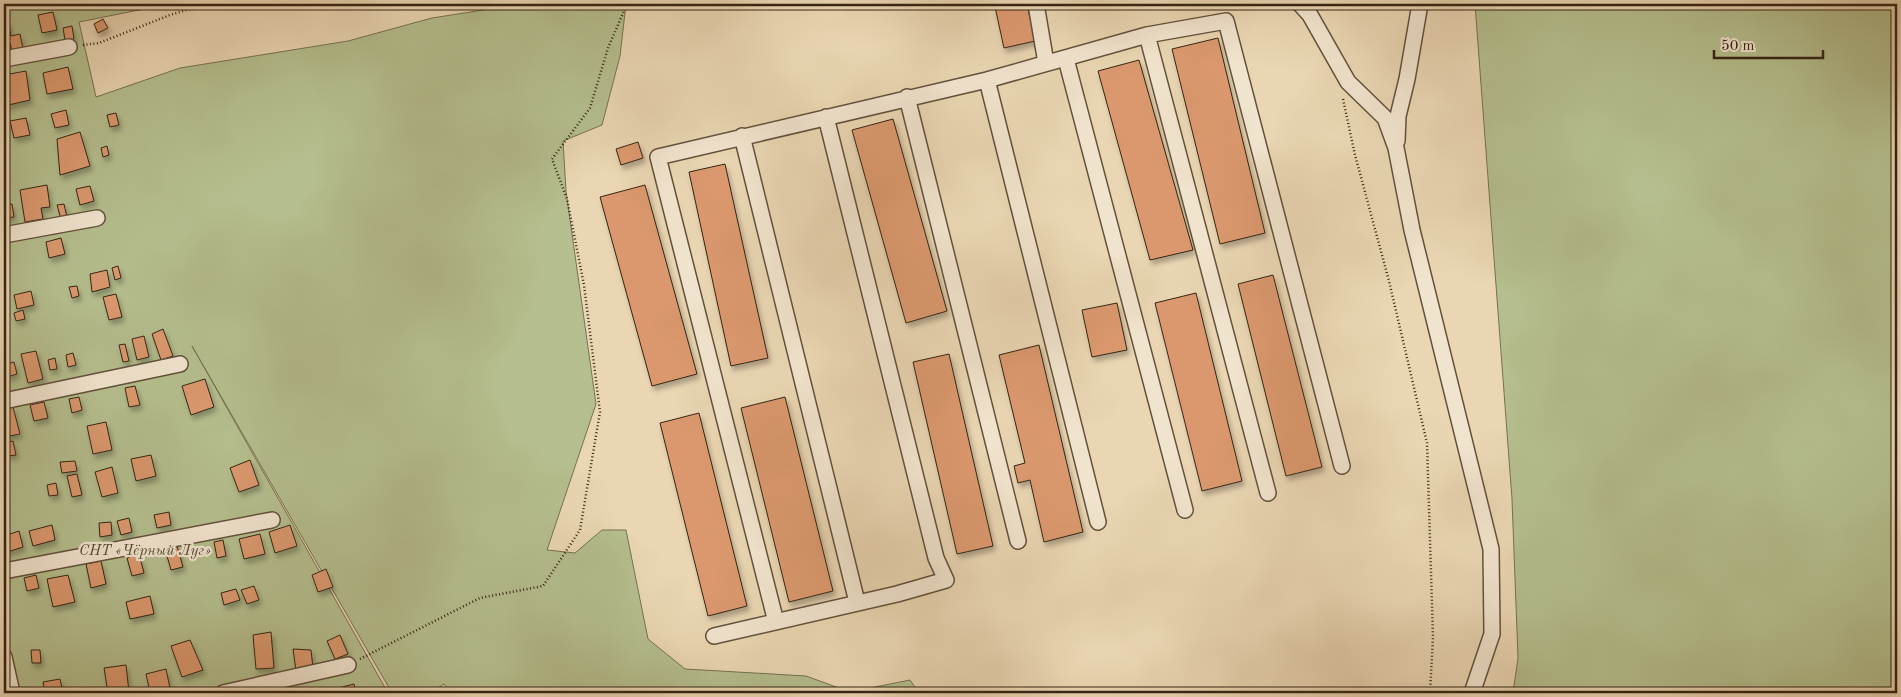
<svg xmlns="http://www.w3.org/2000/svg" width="1901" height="697" font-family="'Old Standard TT',serif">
  <defs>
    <filter id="shadow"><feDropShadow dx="2.5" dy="4.5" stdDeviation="2.5" flood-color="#0004"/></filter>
  </defs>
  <rect width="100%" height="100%" fill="#ead6b3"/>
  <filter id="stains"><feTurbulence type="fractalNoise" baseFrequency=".004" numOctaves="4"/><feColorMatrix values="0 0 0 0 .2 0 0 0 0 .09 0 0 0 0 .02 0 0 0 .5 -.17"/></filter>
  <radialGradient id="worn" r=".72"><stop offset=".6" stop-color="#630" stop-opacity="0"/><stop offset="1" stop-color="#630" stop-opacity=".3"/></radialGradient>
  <!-- green -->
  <path fill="#b5be8e" stroke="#747250" d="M4,4H169L79,22L96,97L180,68L348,41L432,18L522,4H626L620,56L602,125L563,141L566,191L596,404L547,550L575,553L602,530H626L648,639L685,669L806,676L850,692L910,680L919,693H451L444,684L430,693H392L192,346L388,693H4Z
    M1475,4H1897V693H1513L1518,658L1512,499Z"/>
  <!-- building -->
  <path fill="#db986e" stroke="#342513" filter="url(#shadow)" d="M1010,4H1027L1035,41L1004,48L995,7Z
    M53,12L57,30L42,33L38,15Z
    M103,19L108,28L98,33L94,24Z
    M8,20L11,36L20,34L23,49L12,51L10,43L4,44V21Z
    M72,26L74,39L65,40L63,28Z
    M1218,38L1265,233L1220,244L1172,49Z
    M1139,60L1193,250L1150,260L1098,71Z
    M68,67L73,89L47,94L43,73Z
    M26,71L30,100L4,106V75Z
    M66,110L69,125L55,128L51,114Z
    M116,113L119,125L110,127L107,115Z
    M26,118L30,135L14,138L10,121Z
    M893,119L947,311L906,323L852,130Z
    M80,132L90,166L60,175L57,139Z
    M638,142L643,158L621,165L616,149Z
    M107,146L109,155L103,157L101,148Z
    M725,164L768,358L731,366L689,172Z
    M47,185L50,207L41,208L43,219L25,222L20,190Z
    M645,185L697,374L652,386L600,197Z
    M90,186L94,201L80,205L76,189Z
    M12,204L14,217L4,218V205Z
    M64,204L67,217L61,219L57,205Z
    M61,238L65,254L49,258L46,242Z
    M118,266L121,278L115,280L112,268Z
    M107,270L110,287L92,292L90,274Z
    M1273,275L1322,467L1286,476L1238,284Z
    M77,286L79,296L72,298L69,287Z
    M31,291L34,305L17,309L14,295Z
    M1196,293L1242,481L1202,491L1155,303Z
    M116,294L122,317L109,320L103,297Z
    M1117,303L1127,350L1092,357L1082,310Z
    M23,310L25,319L16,321L14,313Z
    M163,329L173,356L161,360L152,334Z
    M144,336L149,357L137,360L132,339Z
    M125,344L129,361L123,362L119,345Z
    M1039,345L1083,532L1044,542L1030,480L1018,483L1014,466L1025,463L999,355Z
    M36,351L43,379L28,383L21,354Z
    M73,353L76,365L68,367L66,355Z
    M949,354L993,546L957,554L913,362Z
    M55,358L57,369L50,370L48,360Z
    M14,362L17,374L7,377L4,365Z
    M205,379L214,407L191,415L182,386Z
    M135,386L140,405L129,407L125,388Z
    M79,397L82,410L72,413L69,399Z
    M785,397L833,591L789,602L741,408Z
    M44,402L48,418L34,421L30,405Z
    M13,407L20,434L4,437V409Z
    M699,413L747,606L708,616L660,423Z
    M106,422L112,450L93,454L87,426Z
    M13,441L16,455L7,456L5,443Z
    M151,455L156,476L136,481L131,459Z
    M250,460L259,485L239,492L230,468Z
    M75,461L77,471L62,473L60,462Z
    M112,467L118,493L102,497L95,472Z
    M77,474L82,495L72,497L67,476Z
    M56,483L58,495L49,496L47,485Z
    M169,512L171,525L157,528L154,515Z
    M129,518L132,532L121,535L117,521Z
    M111,522L112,535L100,537L99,523Z
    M52,525L55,540L33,546L29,531Z
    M290,525L297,546L275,553L269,532Z
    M19,531L23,547L4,553V536Z
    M260,534L265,554L244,559L239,539Z
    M223,540L226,556L217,558L214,542Z
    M177,546L183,567L171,570L165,549Z
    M139,554L144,573L132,576L127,558Z
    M101,561L106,584L91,588L86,564Z
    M326,569L333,587L318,592L312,575Z
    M36,575L39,588L27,591L24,578Z
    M68,575L75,602L53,607L47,579Z
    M254,586L259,600L247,604L241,590Z
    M236,589L240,600L224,605L221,593Z
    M150,596L154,614L130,619L126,602Z
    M271,632L274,668L256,669L253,635Z
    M340,635L348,654L335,659L327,641Z
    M190,640L203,670L182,677L171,646Z
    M293,649L311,650L313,668L296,671Z
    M31,650H40L41,663H32Z
    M126,665L129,692L108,693L104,668Z
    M166,669L170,688L150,692L146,674Z
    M60,679L63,693H45L43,682Z
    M354,684L356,693H334V689Z
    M323,689L324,693H305Z"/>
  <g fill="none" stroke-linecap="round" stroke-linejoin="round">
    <defs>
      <path id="minor" d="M1036,4L1046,63
        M1300,4L1310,15L1348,82L1385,118L1396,148L1412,230L1491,549L1492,634L1472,693
        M1147,35L1268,493
        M4,59L69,47
        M1066,59L1185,510
        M987,80L1098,522
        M907,97L1018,541
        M742,136L857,602
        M1397,141L1398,116L1407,79L1420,4
        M4,235L97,218
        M4,401L180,364
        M4,571L272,520
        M776,622L658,157L987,80L1147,35L1226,21L1342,466
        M714,636L897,594L946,580L936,558L826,117
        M4,657L12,693
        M223,693L348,665"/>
    </defs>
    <!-- minor casing -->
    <use href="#minor" stroke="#62513b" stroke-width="18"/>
    <!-- path -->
    <path stroke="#342513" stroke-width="2.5" stroke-dasharray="1 2.5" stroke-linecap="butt" d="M83,45L99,43L170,15L207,4
      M1343,99L1355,155L1389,281L1427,443L1433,637L1430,693
      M360,659L480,598L543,586L580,530L600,412L584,285L567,199L552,159L590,108L608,48L627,4"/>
    <!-- minor -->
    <use href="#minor" stroke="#f1e4ce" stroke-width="15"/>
  </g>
  <g text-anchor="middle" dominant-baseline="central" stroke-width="4.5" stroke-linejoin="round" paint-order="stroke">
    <!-- park labels -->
    <g font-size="15" font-style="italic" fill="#544b32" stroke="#f1e4ce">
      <text x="145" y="551">СНТ «Чёрный Луг»</text>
    </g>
  </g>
  <!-- margin -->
  <rect width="1901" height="697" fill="none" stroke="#ead6b3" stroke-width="20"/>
  <rect x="5" y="5" width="1891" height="687" fill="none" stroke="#342513" stroke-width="2.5"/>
  <rect x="10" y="10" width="1881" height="677" fill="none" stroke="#342513"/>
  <!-- scale -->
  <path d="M1714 50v8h109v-8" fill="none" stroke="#342513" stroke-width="2.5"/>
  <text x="1721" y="50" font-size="15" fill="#342513" stroke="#f1e4ce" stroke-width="4" paint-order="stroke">50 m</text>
  <rect width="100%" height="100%" filter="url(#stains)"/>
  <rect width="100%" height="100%" fill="url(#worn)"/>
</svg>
